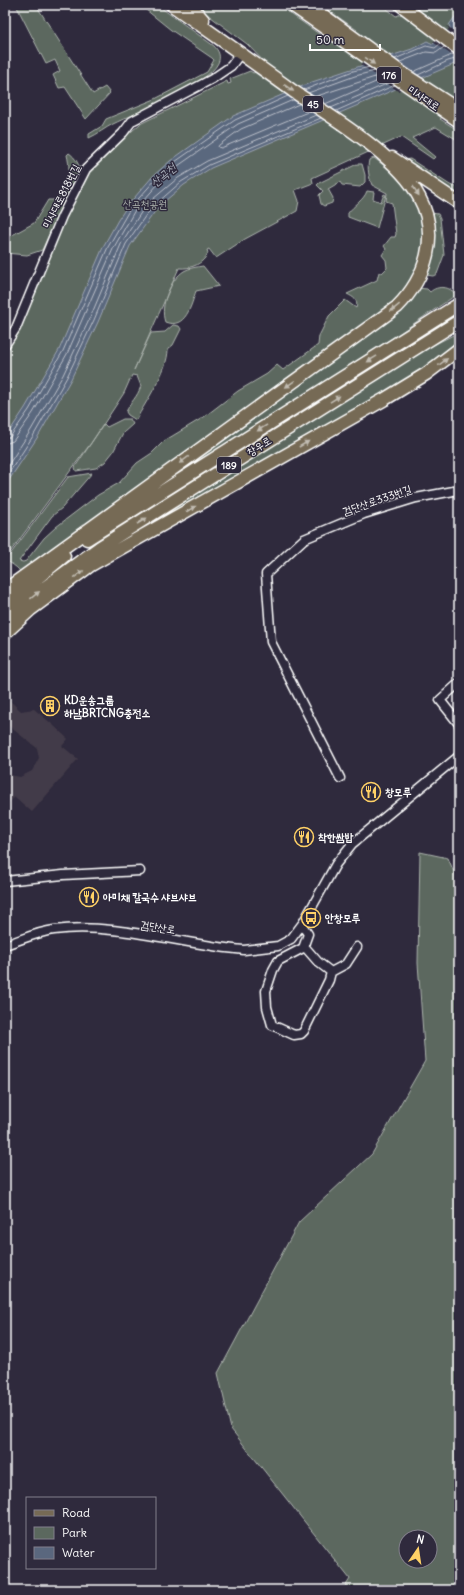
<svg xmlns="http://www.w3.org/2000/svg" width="464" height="1595" font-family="Delius,'Poor Story',sans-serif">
  <rect width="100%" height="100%" fill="#2f2a3d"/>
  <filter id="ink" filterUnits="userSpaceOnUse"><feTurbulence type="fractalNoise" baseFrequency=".025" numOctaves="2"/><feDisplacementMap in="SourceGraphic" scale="8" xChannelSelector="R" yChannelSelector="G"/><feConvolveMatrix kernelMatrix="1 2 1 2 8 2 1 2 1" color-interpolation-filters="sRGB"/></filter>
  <g filter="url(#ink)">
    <!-- built -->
    <path fill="#433b48" d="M8,699L21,711L34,709L52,724L68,739L62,746L78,759L32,812L15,797L5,806V774L20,777L32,771L39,758L37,748L5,723V702Z"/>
    <!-- green -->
    <path fill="#5b685e" stroke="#adb4ae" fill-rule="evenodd" d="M16,5H36L93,94L105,87L110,93L86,119L65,87L59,88L53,75L60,71L55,60L46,64Z
      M140,5H157L214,46C219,51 221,57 218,63C209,84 135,113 113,124C105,128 98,134 89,138V134L102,126L106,119L155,99L207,72L214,60L212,58L171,30Z
      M195,5H278L329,41L357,30L321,5H382L396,16L420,7L418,5H459V105L440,119L459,131V141L436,127L412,138L435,157L433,159L401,137L312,178L313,183L295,190L299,201L297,211L245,239L216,258L209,249L207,250L208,253C203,264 191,269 179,268L134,370L151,333L165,332L173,325L179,326L181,329L173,345L168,349C168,371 146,401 136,420L128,415L126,412C131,401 137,398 141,386L137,376L132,375L124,393L91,443L5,559V353L15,335L68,211L93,165L140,124L227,81L228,84L231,83L230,79L250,71L253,73L268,66L247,44Z
      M69,153C75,157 81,166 80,174L64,201L42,250L27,255L5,253V239L34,223L48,200H56C67,183 72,176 67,155Z
      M374,158L402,179L419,204L426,239L417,276L395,301L20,571C16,566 11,564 6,560L68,477L92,473L62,508L52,516L19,561L23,562L26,561L44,538L56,527L98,495L119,483L137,463L152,453L164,441L204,417L238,391L267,374L277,365L283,370L318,345L319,336L329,316L345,300L356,308C359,300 353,297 347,294L377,280L379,272L382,273L387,268L386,260L382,255L386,249L384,246L391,237H395L396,234L392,203L386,201L387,193L372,185C369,178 367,168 369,160Z
      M410,159L450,185L459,188V198L403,160Z
      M357,164H362L365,175V182L360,187L342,185L340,182L328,189L333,198L332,203L324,206L321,204L319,195L323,191L317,185L319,183Z
      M367,191L374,192L373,199L381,202L384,194L386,195L377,228L348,217V213C354,205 364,200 367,191Z
      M431,213L438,214L440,218L444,255L437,274L433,276L426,275L434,246Z
      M203,266L219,286L196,291C191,305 186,330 165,322C159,305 171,279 184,271C189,268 197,267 203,266Z
      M417,288L427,289L430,292C438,285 450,286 456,295L354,364L171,479H168Z
      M459,332V339L424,369L414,373L397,387L139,531L141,528L428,348Z
      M123,419H130L133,424L123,433L113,452L105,462L96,468L76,471L75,467L104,424L107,427Z
      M420,852L448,858L459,884V1590H343L350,1579L231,1429L218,1373L299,1222L372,1154L425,1061L418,963ZM406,1537H430V1561H406Z"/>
    <!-- water -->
    <path fill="#5a677e" stroke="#9ca4b2" d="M459,11V62L211,168L184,185L159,206L130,246L98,322L71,379L39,435L5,486V438L25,408L59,350L104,245L118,220L128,205L153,176L170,161L233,116L312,82L412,49L427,41L433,44L451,30L449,25Z"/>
    <!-- pier -->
    <path fill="#2f2a3d" d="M447,26L459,34V60L433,42L449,29Z
      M388,55L402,64L423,79L398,91L360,64Z"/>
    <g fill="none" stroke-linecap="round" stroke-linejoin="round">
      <!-- shore -->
      <path stroke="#bdc2cb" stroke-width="1" d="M395,59L426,46L435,48L440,44
        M400,62L426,52L436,53L444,47
        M413,72L454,54
        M418,75L448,61L459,58
        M304,90L353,71L370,67
        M308,93L355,76L375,71
        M314,97L381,75
        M299,104L241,129L219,145L218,147L221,148L310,111
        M325,104L385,78
        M331,108L391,82
        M336,111L395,85
        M5,439L10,437L29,410L63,351L108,247L131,207L156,179L172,164L235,120L288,96
        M5,444L13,441L33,413L67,354L113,249L135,210L159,183L175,168L238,124L293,100
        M5,470L31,430L63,375L90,318L122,242L142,211L153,199L178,178L207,161L316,115
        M5,479L35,433L67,377L94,320L126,244L146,215L157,203L181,182L209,165L321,118"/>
      <defs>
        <path id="street" d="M5,345L16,328L62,216L86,169L123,133L132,121L212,79L231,66L240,54
          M459,683L440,700L459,724
          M340,778L271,642L266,574L304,539L364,514L416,498L459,490
          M5,881L63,875L140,871
          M302,925L308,934L303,948L278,961L273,970L266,991L267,1007L272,1025L294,1035L301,1034L304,1031L329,980L331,972L318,962L304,946
          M5,945C21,940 37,932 54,930C116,922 183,945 244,950L278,946L291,939L303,923L336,864L352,844L459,756
          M331,972L346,964L357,947"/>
        <path id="primary" d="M190,5L203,20
          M292,5L459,121
          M309,5L405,75L459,110
          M401,5L459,49
          M392,158L459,203
          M87,539L459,304
          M5,590L397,307C426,278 440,235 419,197C398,156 331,117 293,91C253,62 213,34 172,5
          M5,605L64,556
          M5,619L40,591L100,547L459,321
          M5,633L30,610L91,565L385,399L426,374L459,349"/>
      </defs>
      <!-- street casing -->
      <use href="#street" stroke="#fff" stroke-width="11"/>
      <!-- primary casing -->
      <use href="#primary" stroke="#fff" stroke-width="15"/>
      <!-- street -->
      <use href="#street" stroke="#2f2a3d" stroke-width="8"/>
      <!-- primary -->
      <use href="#primary" stroke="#766a55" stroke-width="12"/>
    </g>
    <!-- one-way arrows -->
    <defs><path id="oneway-solid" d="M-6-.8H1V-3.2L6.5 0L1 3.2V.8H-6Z"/></defs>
    <g fill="#c1bcb2">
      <use href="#oneway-solid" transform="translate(370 61) rotate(36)"/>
      <use href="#oneway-solid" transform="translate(289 88) rotate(35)"/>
      <use href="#oneway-solid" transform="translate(416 191) rotate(57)"/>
      <use href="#oneway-solid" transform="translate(395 308) rotate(141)"/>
      <use href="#oneway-solid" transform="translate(372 359) rotate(148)"/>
      <use href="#oneway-solid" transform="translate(443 362) rotate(-37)"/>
      <use href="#oneway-solid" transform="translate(290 384) rotate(145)"/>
      <use href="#oneway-solid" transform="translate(335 399) rotate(-32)"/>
      <use href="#oneway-solid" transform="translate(262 428) rotate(148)"/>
      <use href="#oneway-solid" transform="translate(304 444) rotate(-30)"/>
      <use href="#oneway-solid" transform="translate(184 460) rotate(144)"/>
      <use href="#oneway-solid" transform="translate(191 509) rotate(-30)"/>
      <use href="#oneway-solid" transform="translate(142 521) rotate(-32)"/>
      <use href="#oneway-solid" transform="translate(79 574) rotate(-36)"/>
      <use href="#oneway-solid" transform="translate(35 595) rotate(-39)"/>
    </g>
  </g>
  <!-- icons -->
  <defs>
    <symbol id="building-ring" viewBox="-11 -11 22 22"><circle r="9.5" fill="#2f2a3d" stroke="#ffd166" stroke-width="1.5"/><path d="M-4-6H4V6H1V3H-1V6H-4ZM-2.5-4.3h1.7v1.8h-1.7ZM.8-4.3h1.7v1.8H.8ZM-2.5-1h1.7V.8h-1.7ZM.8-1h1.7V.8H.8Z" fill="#ffd166"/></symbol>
    <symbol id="restaurant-ring" viewBox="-11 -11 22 22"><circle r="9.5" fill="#2f2a3d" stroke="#ffd166" stroke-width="1.5"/><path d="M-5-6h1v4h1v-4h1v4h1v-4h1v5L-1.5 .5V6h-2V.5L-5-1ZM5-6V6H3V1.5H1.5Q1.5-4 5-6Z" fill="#ffd166"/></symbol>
    <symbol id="bus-ring" viewBox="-11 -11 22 22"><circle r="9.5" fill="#2f2a3d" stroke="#ffd166" stroke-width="1.5"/><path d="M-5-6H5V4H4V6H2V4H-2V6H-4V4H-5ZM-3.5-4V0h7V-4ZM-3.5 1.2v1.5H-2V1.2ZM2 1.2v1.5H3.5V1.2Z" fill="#ffd166"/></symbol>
  </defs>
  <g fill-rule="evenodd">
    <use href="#building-ring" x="39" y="695" width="22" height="22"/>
    <use href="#restaurant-ring" x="360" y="781" width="22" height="22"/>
    <use href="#restaurant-ring" x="293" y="826" width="22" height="22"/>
    <use href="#restaurant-ring" x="78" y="886" width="22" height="22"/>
    <use href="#bus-ring" x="300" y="907" width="22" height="22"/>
  </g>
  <g text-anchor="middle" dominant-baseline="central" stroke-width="3" stroke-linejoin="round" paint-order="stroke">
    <!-- shield labels -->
    <g fill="#2f2a3d" stroke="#c1bfc5" stroke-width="1">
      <rect x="377" y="67" width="24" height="16" rx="3"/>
      <rect x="303" y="96" width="20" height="16" rx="3"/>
      <rect x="217" y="457" width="24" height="16" rx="3"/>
    </g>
    <g font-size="10" font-weight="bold" fill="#fff">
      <text x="389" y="75">176</text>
      <text x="313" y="104">45</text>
      <text x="229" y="465">189</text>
    </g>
    <!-- street labels -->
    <g font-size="11" fill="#fff" stroke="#2f2a3d">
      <text transform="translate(424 98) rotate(34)">미사대로</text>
      <text transform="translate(61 196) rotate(-63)">미사대로818번길</text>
      <text transform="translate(259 446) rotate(-32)">창우로</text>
      <text transform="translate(377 500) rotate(-19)">검단산로333번길</text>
      <text transform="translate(158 927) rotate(9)">검단산로</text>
    </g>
    <!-- park labels -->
    <g font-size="11" fill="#adb4ae" stroke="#2f2a3d">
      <text x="145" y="204">산곡천공원</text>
    </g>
    <!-- poi labels -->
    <g font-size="11" font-weight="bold" fill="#fff" stroke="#2f2a3d" text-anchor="start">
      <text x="64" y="700">KD운송그룹<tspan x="64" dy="13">하남BRTCNG충전소</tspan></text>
      <text x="385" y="792">창모루</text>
      <text x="318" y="837">착한쌈밥</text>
      <text x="103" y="897">아미채 칼국수 샤브샤브</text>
      <text x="325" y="918">안창모루</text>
    </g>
    <!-- water labels -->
    <g font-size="12" font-style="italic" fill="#acb3be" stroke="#2f2a3d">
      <text transform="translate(163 175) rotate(-40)">산곡천</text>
    </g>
  </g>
  <!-- margin -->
  <rect width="464" height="1595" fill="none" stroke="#2f2a3d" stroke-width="20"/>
  <rect x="10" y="10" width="444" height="1575" fill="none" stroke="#fff" stroke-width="1.5" filter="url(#ink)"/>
  <!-- legend -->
  <rect x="26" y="1497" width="130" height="72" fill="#2f2a3d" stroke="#827f8b"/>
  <rect x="34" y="1510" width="20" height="6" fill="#766a55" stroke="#827f8b"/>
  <text x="62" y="1517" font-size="12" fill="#ffffff">Road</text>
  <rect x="34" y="1527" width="20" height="12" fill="#5b685e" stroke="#827f8b"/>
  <text x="62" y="1537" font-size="12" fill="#ffffff">Park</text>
  <rect x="34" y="1547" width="20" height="12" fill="#5a677e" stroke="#827f8b"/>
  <text x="62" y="1557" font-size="12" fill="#ffffff">Water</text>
  <!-- north arrow -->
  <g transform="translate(418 1549) rotate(13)"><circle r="19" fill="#2f2a3d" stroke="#827f8b"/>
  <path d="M0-3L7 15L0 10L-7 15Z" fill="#ffd166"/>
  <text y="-6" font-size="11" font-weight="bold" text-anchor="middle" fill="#ffffff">N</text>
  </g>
  <!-- scale -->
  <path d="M310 44v6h70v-6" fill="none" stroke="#ffffff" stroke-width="2"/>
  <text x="316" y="44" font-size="12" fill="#ffffff" stroke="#2f2a3d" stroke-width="3" paint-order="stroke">50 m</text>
</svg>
